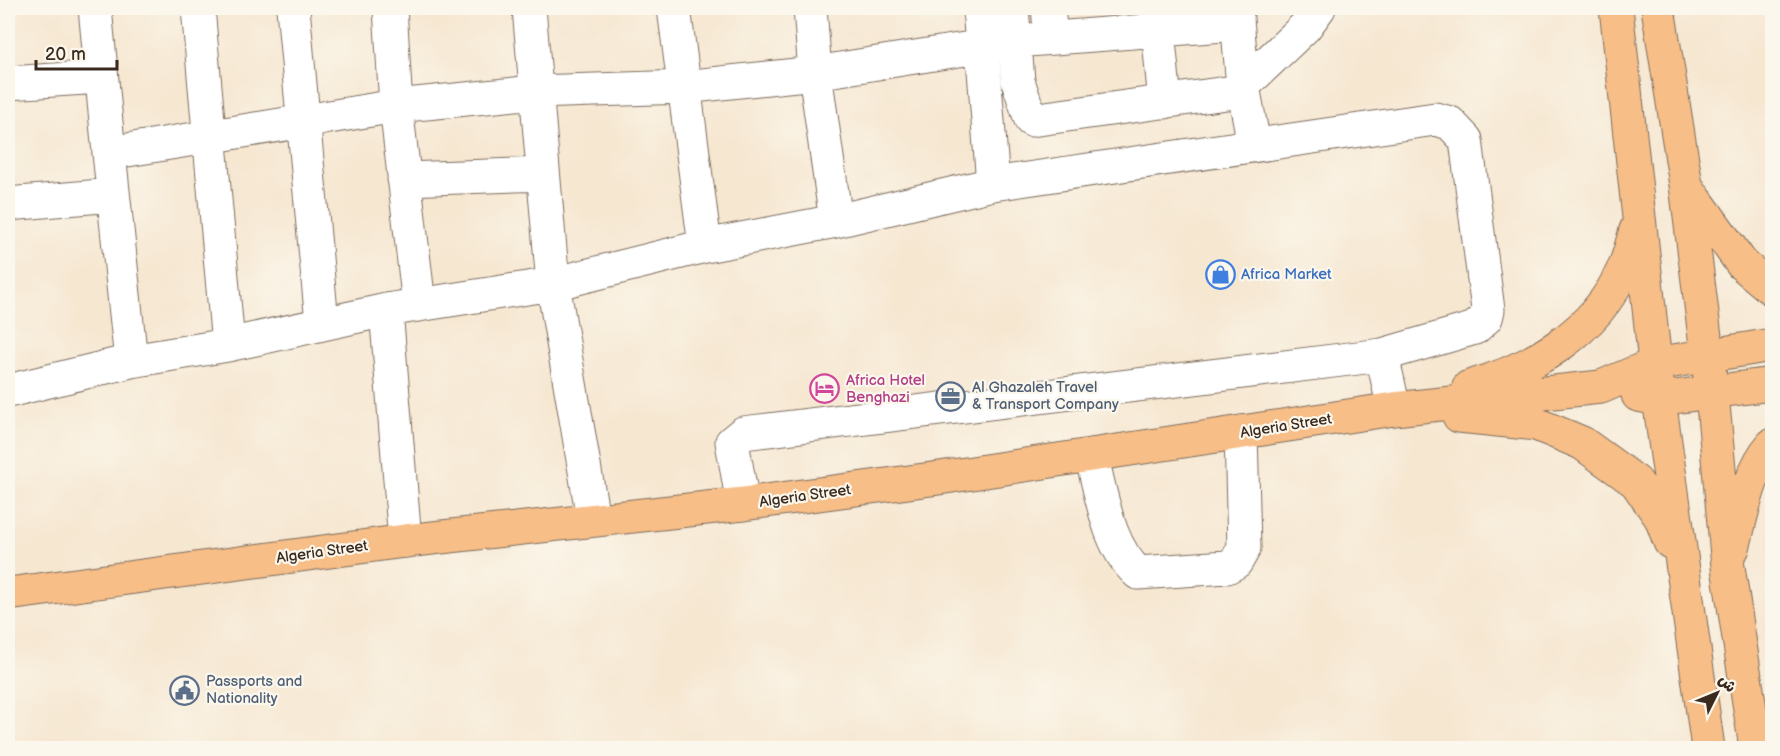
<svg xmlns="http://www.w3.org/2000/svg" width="1780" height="756" font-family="'Balsamiq Sans','Playpen Sans Arabic',sans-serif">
  <rect width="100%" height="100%" fill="#fbf7ec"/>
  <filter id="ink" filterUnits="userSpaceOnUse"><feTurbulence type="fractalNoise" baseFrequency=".0167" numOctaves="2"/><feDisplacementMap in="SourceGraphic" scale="12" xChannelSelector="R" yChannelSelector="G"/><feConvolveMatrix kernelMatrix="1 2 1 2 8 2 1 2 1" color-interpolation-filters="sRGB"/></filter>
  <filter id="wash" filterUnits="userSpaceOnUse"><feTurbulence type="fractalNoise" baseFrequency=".008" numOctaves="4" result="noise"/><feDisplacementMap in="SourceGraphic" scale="24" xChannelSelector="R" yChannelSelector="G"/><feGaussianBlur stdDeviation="1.35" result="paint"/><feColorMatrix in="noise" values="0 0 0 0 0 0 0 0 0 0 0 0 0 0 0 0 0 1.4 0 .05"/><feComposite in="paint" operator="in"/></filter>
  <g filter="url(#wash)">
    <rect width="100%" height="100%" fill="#f6e7d1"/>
  </g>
  <g filter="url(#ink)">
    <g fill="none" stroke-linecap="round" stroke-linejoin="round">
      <defs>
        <path id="minor" d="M95,8L109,153
          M198,8L228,345
          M293,8L322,323
          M390,8L396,106L419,305
          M529,8L553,284L593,518
          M674,8L705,246
          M810,8L815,73L836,221
          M979,8L993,184
          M1012,8L1018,81L1031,120L1234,92L1243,86L1305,27L1319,8
          M1048,8L1051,38
          M1236,8L1243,86L1254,144
          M1156,9L1165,102
          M8,83L101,77
          M404,179L543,174
          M8,204L113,195
          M386,310L405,541
          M131,361L109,153L396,106L535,92L684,87L815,73L1015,41L1237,24
          M8,391L131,361L228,345L386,310L553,284L705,246L836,221L993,184L1435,119L1450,123L1466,140L1488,310L1486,318L1475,328L1382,355L1394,409
          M1091,455C1102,494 1107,545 1138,573L1227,567L1236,562L1244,548L1241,432
          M743,504L732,442L743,433L1382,355"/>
        <path id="major" d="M1616,8L1659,399L1708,748
          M1658,8L1686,185L1712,393L1728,567L1756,748
          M1689,190L1742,264L1772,289
          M1469,387C1532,369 1595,333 1623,270C1629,258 1632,243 1636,230
          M1638,395L1659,399L1772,384
          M1459,416L1536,424L1582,443L1636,482L1661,518L1670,542
          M1733,548C1742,514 1749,471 1772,445
          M8,594L405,541L743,504L939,478L1394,409L1601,387L1655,364L1772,345"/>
      </defs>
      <!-- minor casing -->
      <use href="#minor" stroke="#7c6c5d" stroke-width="35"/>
      <!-- major casing -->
      <use href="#major" stroke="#7c6c5d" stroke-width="35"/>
      <!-- minor -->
      <use href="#minor" stroke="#fff" stroke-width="33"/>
      <!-- major -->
      <use href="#major" stroke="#f7be87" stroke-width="33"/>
    </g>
  </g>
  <!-- icons -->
  <defs>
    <symbol id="shop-ring" viewBox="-11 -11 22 22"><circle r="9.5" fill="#fbf7ec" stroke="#3f7fe0" stroke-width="1.5"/><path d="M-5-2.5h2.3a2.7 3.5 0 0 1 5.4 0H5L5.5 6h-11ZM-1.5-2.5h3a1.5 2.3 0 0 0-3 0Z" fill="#3f7fe0"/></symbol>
    <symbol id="hotel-ring" viewBox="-11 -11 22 22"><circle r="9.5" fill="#fbf7ec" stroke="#d1479c" stroke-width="1.5"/><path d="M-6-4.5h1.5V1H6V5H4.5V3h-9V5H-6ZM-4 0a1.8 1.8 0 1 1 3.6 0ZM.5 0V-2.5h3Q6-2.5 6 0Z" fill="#d1479c"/></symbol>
    <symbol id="office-ring" viewBox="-11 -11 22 22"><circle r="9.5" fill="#fbf7ec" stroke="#5c6f8a" stroke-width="1.5"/><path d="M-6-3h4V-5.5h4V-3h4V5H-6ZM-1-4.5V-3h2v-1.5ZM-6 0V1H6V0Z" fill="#5c6f8a"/></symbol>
    <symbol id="civic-ring" viewBox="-11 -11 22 22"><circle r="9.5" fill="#fbf7ec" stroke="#5c6f8a" stroke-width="1.5"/><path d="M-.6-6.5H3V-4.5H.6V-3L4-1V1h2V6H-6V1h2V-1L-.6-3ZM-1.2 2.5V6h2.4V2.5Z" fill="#5c6f8a"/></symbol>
  </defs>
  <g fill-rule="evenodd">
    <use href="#shop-ring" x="1204" y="258" width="33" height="33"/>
    <use href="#hotel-ring" x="808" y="372" width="33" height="33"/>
    <use href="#office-ring" x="934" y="380" width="33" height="33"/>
    <use href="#civic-ring" x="168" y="674" width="33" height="33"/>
  </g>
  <g text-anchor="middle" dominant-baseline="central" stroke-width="4.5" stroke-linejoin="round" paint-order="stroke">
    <!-- shop labels -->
    <g font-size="15" fill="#366cbe" stroke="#fbf7ec" text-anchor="start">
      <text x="1241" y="274">Africa Market</text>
    </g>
    <!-- hotel labels -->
    <g font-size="15" fill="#b23c85" stroke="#fbf7ec" text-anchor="start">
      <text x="846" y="380">Africa Hotel<tspan x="846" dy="17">Benghazi</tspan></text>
    </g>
    <!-- service labels -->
    <g font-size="15" fill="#4e5e75" stroke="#fbf7ec" text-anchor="start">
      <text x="972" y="387">Al Ghazaleh Travel<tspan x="972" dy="17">&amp; Transport Company</tspan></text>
      <text x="206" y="681">Passports and<tspan x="206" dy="17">Nationality</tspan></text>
    </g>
    <!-- street labels -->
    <g font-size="15" fill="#3b2a1e" stroke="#fbf7ec">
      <text transform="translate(1286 426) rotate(-9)">Algeria Street</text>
      <text transform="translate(805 496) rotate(-8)">Algeria Street</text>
      <text transform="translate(322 552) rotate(-8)">Algeria Street</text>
    </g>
  </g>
  <!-- margin -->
  <rect width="1780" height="756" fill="none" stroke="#fbf7ec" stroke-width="30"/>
  <!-- north arrow -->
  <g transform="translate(1717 693) rotate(47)" stroke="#fbf7ec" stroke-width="4.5" paint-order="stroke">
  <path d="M0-4.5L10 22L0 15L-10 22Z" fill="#3b2a1e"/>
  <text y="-9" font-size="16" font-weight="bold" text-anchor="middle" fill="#3b2a1e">ش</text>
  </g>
  <!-- scale -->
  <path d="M36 60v9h81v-9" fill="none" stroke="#3b2a1e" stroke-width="3"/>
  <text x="45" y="60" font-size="18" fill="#3b2a1e" stroke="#fbf7ec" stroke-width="4.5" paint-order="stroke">20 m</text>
</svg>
